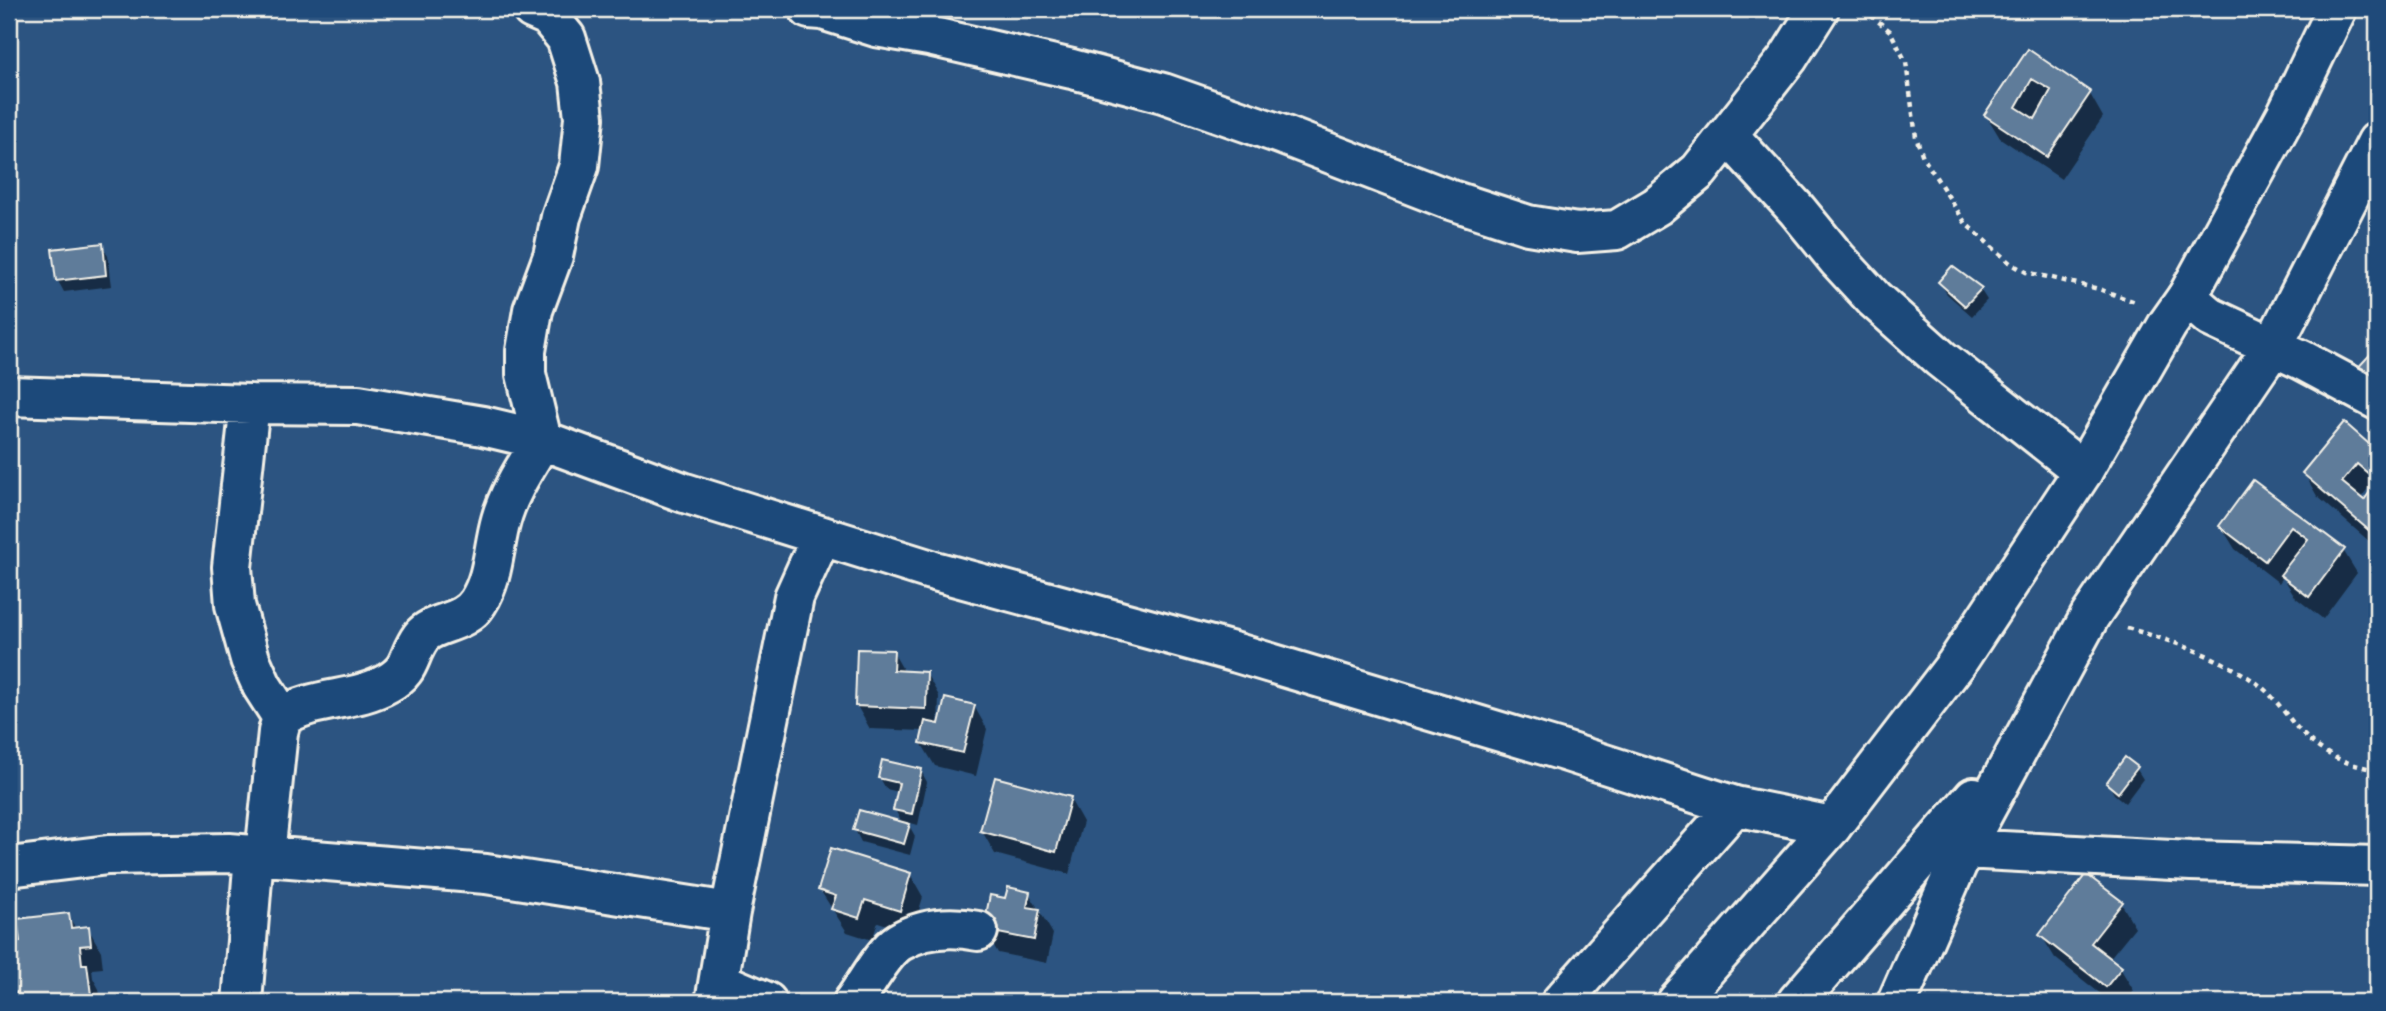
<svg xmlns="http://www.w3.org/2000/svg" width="2386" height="1011" font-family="Itim,sans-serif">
  <rect width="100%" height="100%" fill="#2c5481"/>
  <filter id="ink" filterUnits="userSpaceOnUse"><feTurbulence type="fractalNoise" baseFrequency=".0143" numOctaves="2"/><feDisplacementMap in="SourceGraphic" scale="14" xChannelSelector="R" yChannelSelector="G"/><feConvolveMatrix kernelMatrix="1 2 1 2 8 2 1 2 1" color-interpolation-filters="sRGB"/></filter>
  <g filter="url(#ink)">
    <!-- shadow -->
    <path fill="#0007" fill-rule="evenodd" d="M2029,52L2090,94L2103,117L2061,179L2000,138L1986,115Z
      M102,245L108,256L112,286L64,292L58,281Z
      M1940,283L1980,289L1987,300L1972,316L1947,294Z
      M2344,425L2377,453V548L2317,496L2304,473ZM2370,486L2374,489L2364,502L2360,499Z
      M2254,482L2343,550L2357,573L2323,619L2296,598L2283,577L2279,583L2235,549L2221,526Z
      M893,652L905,673H926L939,696L938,728L974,706L987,729L976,776L935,766L921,743L924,731L870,729L857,706Z
      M2136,768L2143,779L2125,803L2114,794L2108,783Z
      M921,771L927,782L918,825L907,822L915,836L910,855L861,842L855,830L902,823L895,810L899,792L886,789L880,778Z
      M1070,799L1083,822L1069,874L995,854L982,831Z
      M910,874L923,897L912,933L878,922L872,940L847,932L820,890Z
      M1029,893L1053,934L1047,963L998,953L985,930Z
      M2121,903L2135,927L2109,959L2120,968L2134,991L2125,1002H2111L2055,958L2041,935Z
      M68,915L76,929L88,928L101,951L103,968L92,969L93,978L99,989L101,1002H15L10,993L9,981V945L22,944Z"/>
    <!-- building -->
    <path fill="#5e7b9a" stroke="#f4f1e8" stroke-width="2" fill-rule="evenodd" d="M2028,49L2091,92L2047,157L1984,115ZM2032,79L2051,90L2035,119L2016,107Z
      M103,243L106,275L56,281L52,249Z
      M1952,266L1982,288L1965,306L1938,282Z
      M2377,347V392L2353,373Z
      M2344,422L2377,451V481L2357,464L2342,482L2364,500L2377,482V527L2372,533L2302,473Z
      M2253,480L2345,549L2309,597L2280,575L2308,539L2291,526L2265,561L2219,526Z
      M857,649L894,650L893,670L927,672L926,709L855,706Z
      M945,698L975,705L963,753L920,743L925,721L939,724Z
      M2125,757L2138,767L2118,793L2106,783Z
      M882,760L922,769L912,814L893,810L899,783L878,778Z
      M995,777L1071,797L1056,852L980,831Z
      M859,810L910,824L904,844L853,830Z
      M831,848L911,873L900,911L865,900L859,918L831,909L836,896L818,890Z
      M2086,874L2123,902L2091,943L2122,967L2106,987L2039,935Z
      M1008,887L1030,892L1027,907L1040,909L1034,940L983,930L990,895L1005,898Z
      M69,913L71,928L89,926L91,945L80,946L82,964H87L91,995L38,1002H18L17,992L9,994V944L20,942L17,919Z"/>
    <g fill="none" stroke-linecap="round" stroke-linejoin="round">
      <defs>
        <path id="minor" d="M809,9L822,10L876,27L929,36L1072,69L1163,93L1280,134L1448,199L1528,225L1577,233L1617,230L1657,206L1699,171L1788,58L1819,9
          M1728,135L1797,210L1837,259L1874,299L1941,359L2083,471
          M2187,297L2210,317L2302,360L2377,400
          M9,396L250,404L358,405L483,426L542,440L685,493L931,570L1237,653L1564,751L1735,806L1832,826
          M250,404L232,567L235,605L250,659L262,686L282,717
          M1964,849L2191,861L2377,866
          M265,855L278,732L282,717C314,696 355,702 388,683C412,670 407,656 421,637C433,621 464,625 478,602C494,577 493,548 501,520C509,491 527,465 542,440L526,374V351L533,310L553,256L561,217L579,166L584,118L580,82L566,38L548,16L532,9
          M9,867L108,855L229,853L486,874L730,912
          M720,982L767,1002
          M242,1002L254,855
          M715,1002L730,912L794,597L821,537
          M853,1002C865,987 883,952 899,942C924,927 952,926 978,931
          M1561,1002L1735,806
          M1797,1002L1974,797
          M1897,1002L1964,849L2090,616L2272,348L2377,142"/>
        <path id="major" d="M1677,1002L1832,826L1956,664L2083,471L2168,324L2187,297L2286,115L2337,9"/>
      </defs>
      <!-- minor casing -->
      <use href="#minor" stroke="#f4f1e8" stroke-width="44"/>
      <!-- major casing -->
      <use href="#major" stroke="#f4f1e8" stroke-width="44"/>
      <!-- path -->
      <path stroke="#f4f1e8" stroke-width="4.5" stroke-dasharray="5 5" stroke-linecap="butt" d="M1863,9L1890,31L1906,62L1916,137L1923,157L1966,224L2010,263L2026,272L2099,289L2138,303
        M2127,628C2171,641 2217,655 2255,682C2276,696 2288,720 2306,737C2327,757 2349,765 2377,770"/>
      <!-- minor -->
      <use href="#minor" stroke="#1f4a7a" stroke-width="38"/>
      <!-- major -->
      <use href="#major" stroke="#1f4a7a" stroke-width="38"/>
    </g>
  </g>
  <!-- margin -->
  <rect width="2386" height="1011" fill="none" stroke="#1f4a7a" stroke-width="35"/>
  <rect x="18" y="18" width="2351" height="976" fill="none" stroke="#f4f1e8" stroke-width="2.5" filter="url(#ink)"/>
</svg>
